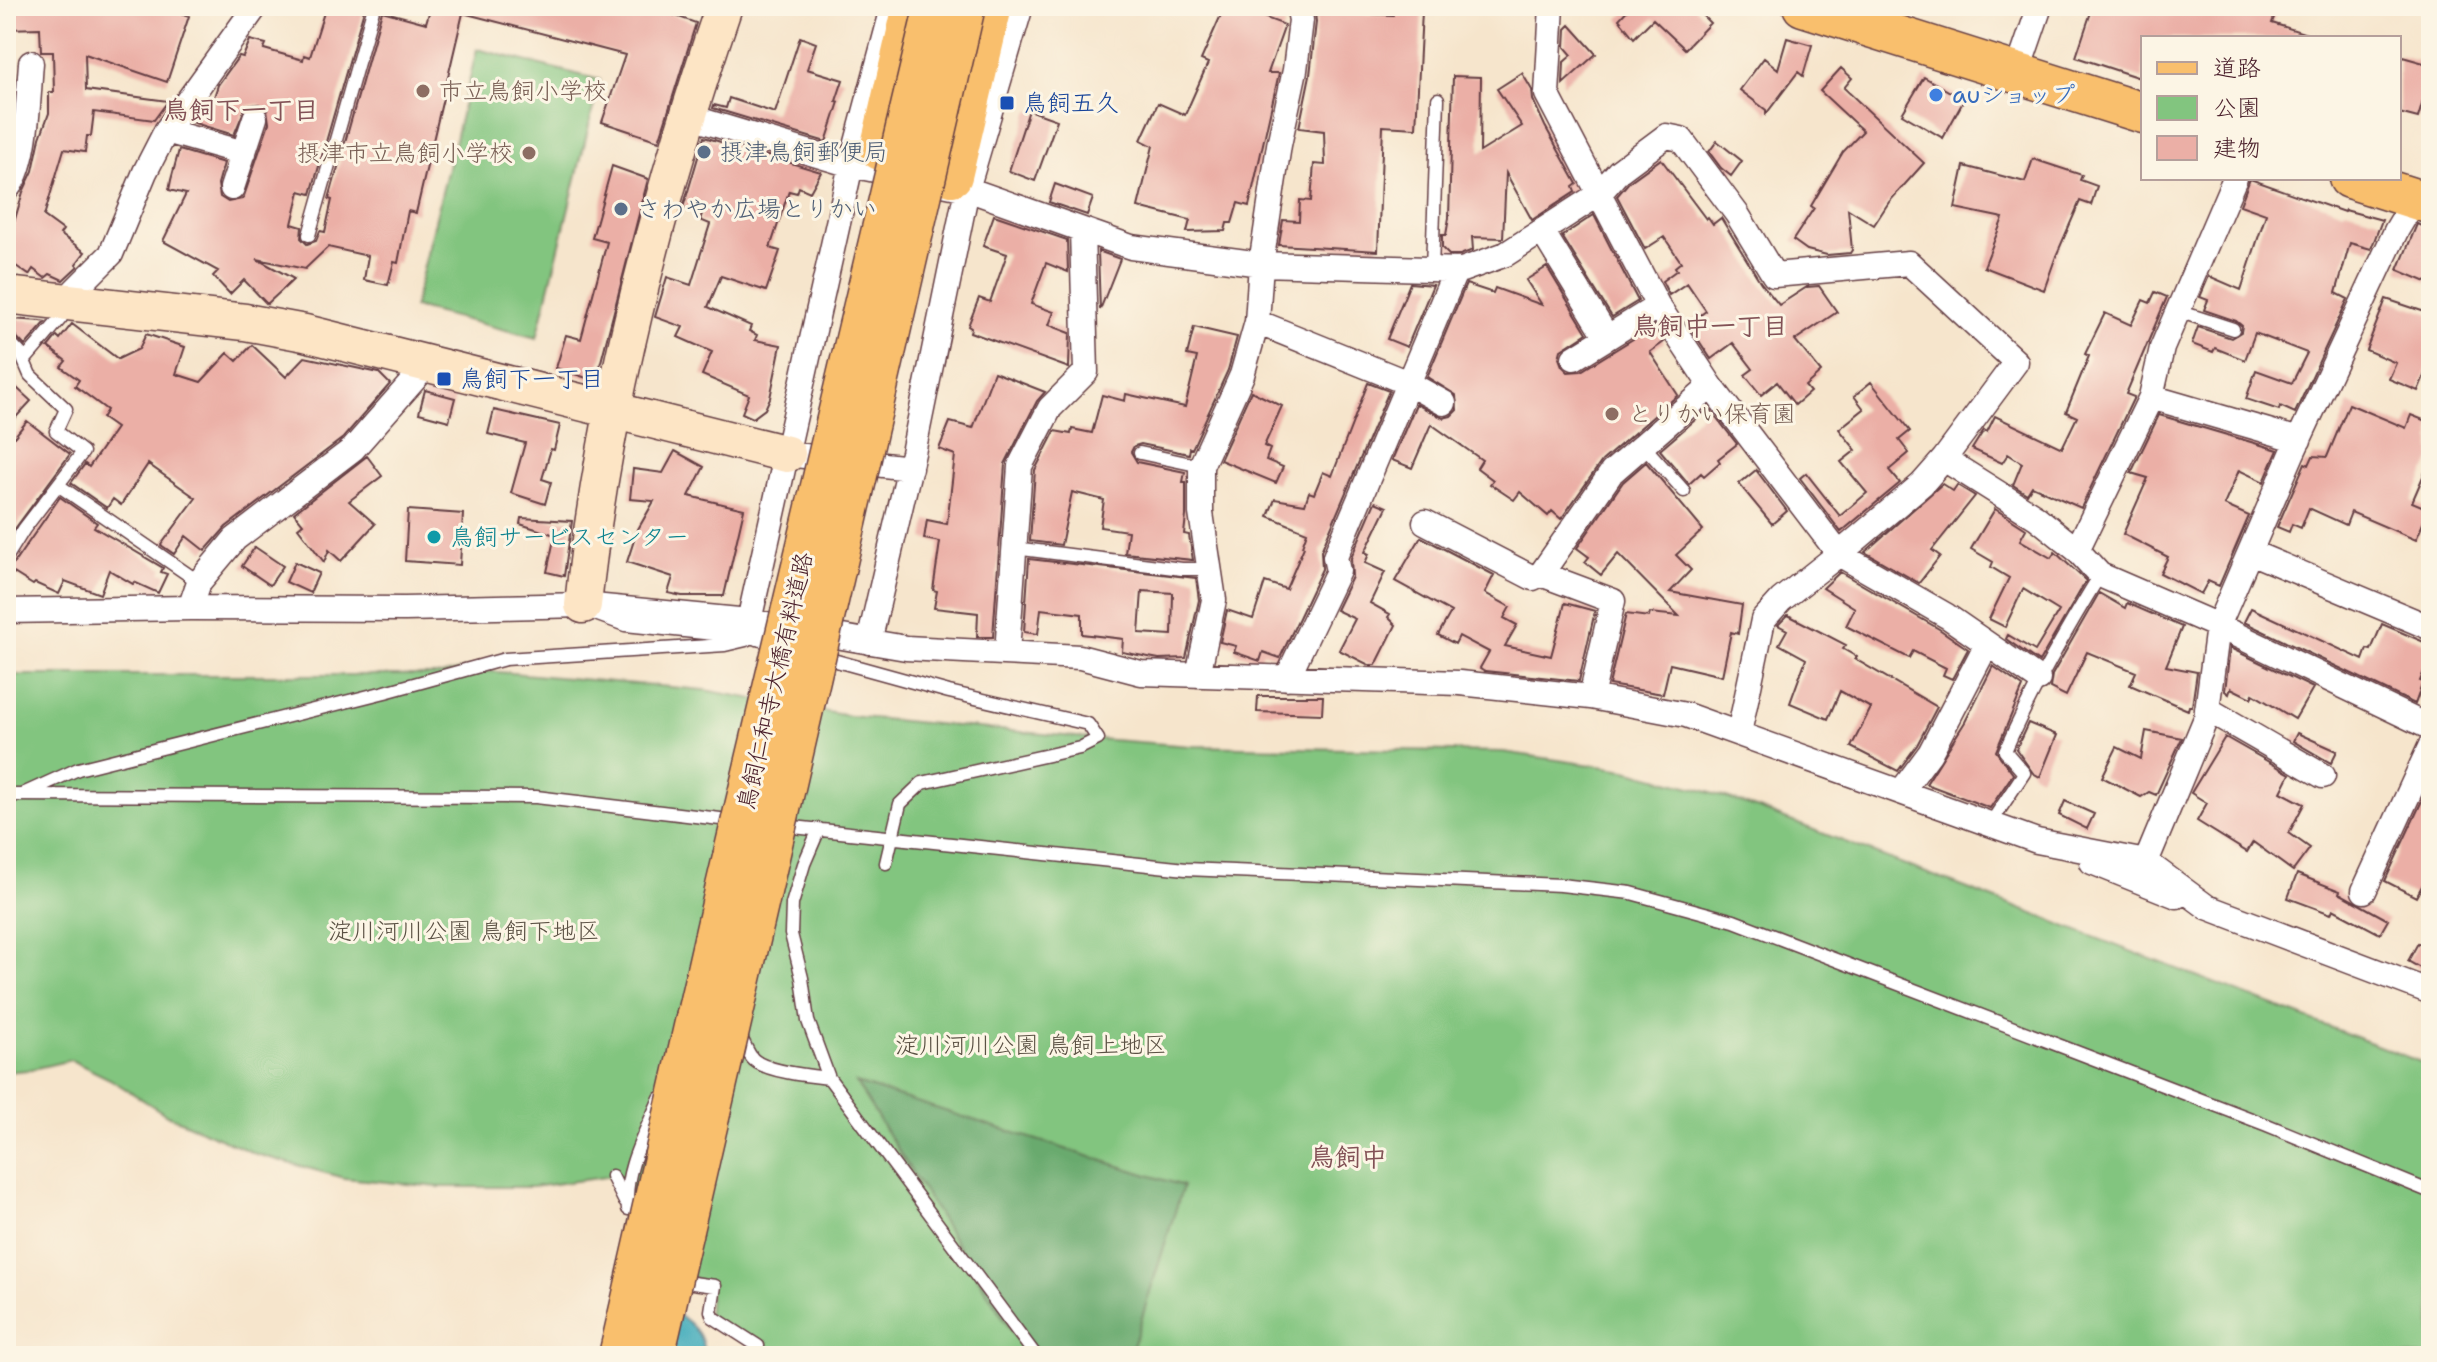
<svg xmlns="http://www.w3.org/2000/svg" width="2437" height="1362" font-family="'Shantell Sans','Klee One',sans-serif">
  <rect width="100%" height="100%" fill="#fcf5e5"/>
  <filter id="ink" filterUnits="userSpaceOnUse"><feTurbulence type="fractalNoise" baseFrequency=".0125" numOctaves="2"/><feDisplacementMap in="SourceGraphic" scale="16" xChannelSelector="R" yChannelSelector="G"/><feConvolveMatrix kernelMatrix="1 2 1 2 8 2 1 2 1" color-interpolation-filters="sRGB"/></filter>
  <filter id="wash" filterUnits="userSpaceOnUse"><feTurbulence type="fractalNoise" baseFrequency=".006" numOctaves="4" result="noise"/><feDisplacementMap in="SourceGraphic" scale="32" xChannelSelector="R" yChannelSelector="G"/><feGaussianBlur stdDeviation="1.8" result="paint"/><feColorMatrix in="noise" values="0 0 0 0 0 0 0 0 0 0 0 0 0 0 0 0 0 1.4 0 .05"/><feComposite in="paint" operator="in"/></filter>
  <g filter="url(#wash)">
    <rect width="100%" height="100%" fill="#f6e5cc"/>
    <!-- green -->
    <path fill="#82c57f" stroke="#667255" stroke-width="2" d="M477,49L600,80L537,338L414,307Z
      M465,669L704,690L849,716L1098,739L1191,746L1503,752L1626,770L1702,790L1759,809L2431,1066V1356H755L756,1347L708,1319L710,1287L651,1253L612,1176L532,1187H439L344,1178L256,1154L167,1115L110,1079L71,1060L28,1070L6,1072V675H441Z"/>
    <!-- forest -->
    <path fill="#69aa6e" stroke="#5a644c" stroke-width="2" d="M856,1083L1183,1186L1130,1356H1027Z"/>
    <!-- water -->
    <path fill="#3ba9ba" stroke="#426472" stroke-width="2" d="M655,1300C676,1314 707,1327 703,1356H639Z"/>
    <g id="blocks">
      <!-- building -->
      <path fill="#ebafa6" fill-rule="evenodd" d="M6,6H161L189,16L167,82L85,54L86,90L168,101L154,120L94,112L91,136H87L85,152L64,149L44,216L63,230L60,234L85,252L76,264L78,266L63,280L50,274L45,278L33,269L29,275L16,266L10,274H6V228L12,229L23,192L33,171L40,138L49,113V92H54L53,52H41L40,28L6,29Z
        M326,6H365L311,194L300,191L292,224L302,227L301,238L307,244L316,241L320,231L325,232L332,200L329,199L382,11L426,23L431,6H614L639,12L641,6H648L696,23L659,141L602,122L625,55L463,13L416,213L408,211L398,263L394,262L388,285L364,280L368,256L328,247L305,269L257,259L294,279L267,304L244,280L230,294L213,276L218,271L163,241L186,194L169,190L171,180L179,150L224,163L218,184L220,197L228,202L243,199L269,123L267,109L259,104L246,106L234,135L191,122L203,105L211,106L218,85L239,56L243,57L250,40L266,44L264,49L303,60L304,55L310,57Z
        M1225,6H1254L1252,13L1285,25L1268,73H1279L1249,206L1238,203L1232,223H1227L1225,231L1187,232L1190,220L1138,207L1153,146L1141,140L1158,103L1185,115L1208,63L1201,60Z
        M1631,6H1693L1710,23L1685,49L1653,19L1634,38L1619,19Z
        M2093,6H2278L2272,23L2307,34V38H2143V79L2076,57Z
        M1393,10L1422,11L1416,128L1383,126L1378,251L1279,245L1283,220L1299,221L1300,200L1311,201L1314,164L1325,165L1324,131L1299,128L1310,75L1316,22L1315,12L1393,15Z
        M1570,25L1596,54L1563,84L1564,62L1572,55L1565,47L1566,29Z
        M800,37L816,43L807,69L843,80L836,101L839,102L826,142L713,108L714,105L726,108L729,98L775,113Z
        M1787,38L1812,45L1803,76L1798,72L1766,114V110L1740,90L1764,58L1778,69Z
        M2399,56L2431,65V74L2418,118L2399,113Z
        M1841,68L1852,78L1844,88L1924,163L1889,202L1874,225L1848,209L1852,250L1850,253L1827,255L1807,250L1793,240L1814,208L1811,206L1843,152L1863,131L1820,91Z
        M1522,73L1532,90L1533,100L1545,126L1577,184L1573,187L1575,192L1532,220L1506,173L1503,238L1472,237L1473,250L1460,255H1449L1442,248V235H1446L1449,218L1453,76L1481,77L1480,152L1522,126L1497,89Z
        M1924,77L1964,100L1943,138L1902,114Z
        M1029,110L1057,120L1035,181L1009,171Z
        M704,137L821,172L810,192L799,187L797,193L789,191L770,248L780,251L766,291L721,276L708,307L751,326L749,331L757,335L755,340L781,345L770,398L765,409L753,418L742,413L749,395L702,375L712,352L678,337L683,327L655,317L667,277L691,285L710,224L700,220L702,214L683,208Z
        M1717,141L1742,161L1731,176L1721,168L1709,152Z
        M1661,159L1706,219L1708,217L1713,224L1721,218L1761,283L1779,305L1807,287L1819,286L1837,312L1795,340L1821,372L1805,386L1810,392L1795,405L1777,382L1761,395L1745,375L1753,369L1733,343L1711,359L1688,324L1706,311L1687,283L1669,295L1662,281L1677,270L1675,267L1681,262L1664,237L1645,249L1617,196L1629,182Z
        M2033,159L2082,175L2080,180L2097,186L2091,205L2080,201L2056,256L2044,290L1984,267L2003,218L1955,208L1964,166L2025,182Z
        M612,166L648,179L596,381L556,368L566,335L581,339L607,242L592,238Z
        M2250,179L2344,212L2345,210L2382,220L2371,249L2350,243L2336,293L2348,299L2295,413L2280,406L2279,410L2246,399L2256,370L2292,383L2307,353L2255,333L2245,360L2215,348L2213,352L2192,344L2198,327L2231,338L2241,332L2242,326L2236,321L2204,310L2208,300L2200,297L2209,276L2241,290L2266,214L2240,205Z
        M1055,184L1093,198L1087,215L1049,202Z
        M994,215L1067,240L1068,272L1046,263L1031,304L1054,312L1049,325L1070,333L1069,368L970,332L971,328L968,326L979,298L990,302L1007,254L983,246Z
        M1594,215L1638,301L1612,317L1562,236Z
        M2417,224L2431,230V284L2398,270Z
        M1098,251L1120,259L1100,310Z
        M1547,267L1587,333L1561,350L1559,358L1562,366L1568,372L1581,371L1654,326L1664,342L1650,352L1678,395L1602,461L1561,519L1552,511L1548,516L1520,492L1514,500L1490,484L1493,480L1477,468L1482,460L1431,424L1412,468L1392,460L1416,404L1443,418L1451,416L1457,410L1456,395L1427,377L1466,284L1493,293L1495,288L1542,305L1526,280Z
        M1410,283L1433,285L1407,347L1387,339Z
        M2155,292L2167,297L2126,394L2134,397L2081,508L2032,486L2027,494L2013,485L2022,463L2008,454L2002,463L1972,449L1984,430L1987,432L1995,416L2062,448L2077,417L2066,412L2089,356L2085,354L2105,313L2131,325L2143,300L2150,303Z
        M2386,299L2431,314V359L2418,391L2389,379L2396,363L2366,350Z
        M11,319L41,321L46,322L25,346L9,329L16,323Z
        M72,324L118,359L139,349L146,334L185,347L176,374L201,382L228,353L237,361L252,345L286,377L305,357L379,373L390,384L343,438L226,527L205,551L186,536L174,554L161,545L196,498L148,464L121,505L113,499L107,508L71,483L85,464L89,467L116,428L102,418L107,410L75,386L79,380L61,367L66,361L48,347L57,336L60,339Z
        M1194,327L1237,337L1228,370L1192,449L1190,448L1189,454L1141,444L1134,446L1131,452L1137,462L1185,472L1183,482H1186V516L1184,534L1189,535L1193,560L1125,553L1128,531L1100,527L1104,500L1072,492L1061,545L1030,541L1035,470L1055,431L1071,434L1072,429L1092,433L1102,395L1125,401L1126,394L1185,407L1197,357L1187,355Z
        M994,372L1045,392L1037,401L1005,464L993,637H977L978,613L934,608L937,591L933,590L940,542L924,539L927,520L947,524L955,455L939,449L950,422L973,428Z
        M6,378L31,401L6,428Z
        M1871,382L1910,431L1899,440L1909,453L1889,470L1900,483L1841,532L1800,478L1806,473L1840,516L1867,493L1841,462L1856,450L1839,429L1864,409L1854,396Z
        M1368,383L1389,391L1321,551L1322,569L1280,658L1263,652L1260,661L1234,652L1236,646L1220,642L1227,610L1253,619L1265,582L1286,589L1304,547L1302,546L1307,532L1268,516L1275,499L1305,504L1309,492L1314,494L1323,472L1332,476Z
        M425,390L455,398L449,421L419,413Z
        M1251,391L1282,406L1264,446L1270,449L1266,460L1283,467L1276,483L1220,460Z
        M2349,404L2406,428L2411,415L2431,423V458L2412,502L2429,509L2416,540L2351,512L2346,525L2309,508L2301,528L2292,524L2289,532L2277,527L2305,463L2309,465L2313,456L2327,457Z
        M1709,408L1737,444L1718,459L1720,462L1704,476L1701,473L1689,484L1660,450Z
        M494,410L560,425L554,450L551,449L542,479L551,482L545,504L511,493L525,443L488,434Z
        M2159,415L2278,450L2264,482L2239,470L2224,505L2249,516L2219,586L2208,581L2201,594L2160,573L2168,557L2123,534L2148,478L2131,473Z
        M27,421L70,454L6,541V447Z
        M675,451L704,467L689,496L744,509L724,596H682L668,593L673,577L627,562L637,531L654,501L630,499L633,469L663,473Z
        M367,456L382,476L349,501L375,524L341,561L329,550L324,562L298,528L303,524L294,513Z
        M1646,462L1703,530L1676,555L1691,570L1670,592L1742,605L1738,634L1731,632L1722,676L1670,664L1663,694L1609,685L1626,614L1649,617L1650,613L1679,616L1618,554L1601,575L1585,562L1589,557L1577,548L1623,482Z
        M1756,470L1787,511L1772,524L1739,484Z
        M1942,484L1953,491L1957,485L1975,496L1932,550L1940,556L1919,583L1865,552Z
        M60,497L97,523L94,527L163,568L161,572L167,574L158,593L134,582L133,584L109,570L100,594L65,581L59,594L35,583L33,585L6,568L14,563Z
        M1375,502L1387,507L1365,552L1369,554L1365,563L1385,572L1370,603L1390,614L1388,617L1396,625L1376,665H1369L1339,650L1355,619L1336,610L1352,577L1351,558Z
        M1995,509L2026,529L2020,540L2051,558L2055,552L2086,581L2039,662L2006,639L2008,635L2035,651L2059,611L2023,589L2005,627L1989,619L2009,578L1991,567L1993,562L1971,549Z
        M408,510L463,514L460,565L405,561Z
        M521,518L572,521L564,576L547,572L555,535L520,524Z
        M1421,537L1494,575L1485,593L1510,607L1504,618L1517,625L1505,646L1551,656L1565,603L1595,611L1579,681L1485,671L1480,668L1489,652L1459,636L1455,644L1438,635L1451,612L1395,581Z
        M255,547L283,566L270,585L242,566Z
        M1029,559L1196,578L1199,600L1186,658L1159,659L1122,652L1123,639L1082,634V614L1041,609L1038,634L1024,632ZM1142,591L1173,593L1172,635L1139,633Z
        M295,562L319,573L310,593L286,582Z
        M1840,572L1939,629L1968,649L1952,679L1943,675L1946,668L1913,651L1909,658L1846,626L1855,608L1823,588Z
        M2099,593L2125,608L2127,603L2182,627L2166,666L2197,672L2192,706H2189L2188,710L2130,685L2136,672L2087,652L2066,696L2050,688L2052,675Z
        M2251,608L2363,660L2367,649L2371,650L2382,624L2431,645V655L2420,681L2423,682L2415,704L2244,622Z
        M1788,615L1846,645L1843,649L1857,657L1855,659L1937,707L1917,745L1898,771L1851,747L1871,708L1840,691L1828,719L1790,703L1806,659L1779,644L1787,630L1778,625Z
        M2230,648L2313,688L2295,719L2253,694L2251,698L2231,688L2229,694L2225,691Z
        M1993,666L2023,687L1996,751L2013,774L1990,808L1926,784L1965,722Z
        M1258,696H1323L1322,714L1257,712Z
        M2028,723L2057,735L2040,777L2033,773L2016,749Z
        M2146,731L2182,738L2156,795L2149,792L2141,797L2102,777L2117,747L2141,759Z
        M2297,733L2337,751L2331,763L2293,741Z
        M2225,737L2290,774L2281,792L2304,804L2289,833L2310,848L2293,871L2253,842L2247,852L2197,821L2207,803L2191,793Z
        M2431,781V888L2423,884L2416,897L2385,881Z
        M2065,801L2094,814L2087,829L2059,815Z
        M2297,874L2340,891L2339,893L2388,920L2380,934L2333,909L2331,914L2288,898Z
        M2418,943L2431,950V974L2408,961Z"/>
    </g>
  </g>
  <g filter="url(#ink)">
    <use href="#blocks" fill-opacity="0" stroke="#643d43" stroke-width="2"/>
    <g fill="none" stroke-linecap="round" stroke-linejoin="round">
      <defs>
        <path id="lane" d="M309,235L374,6
          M1432,269L1438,99
          M2178,311L2233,329
          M6,338L21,354L30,375L66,409L56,431L83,452L24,529L6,558
          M24,361L61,318L63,306
          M1643,445L1684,491
          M1140,453L1201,466
          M58,485L199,582
          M1014,548L1182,569H1210
          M595,614L625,625L753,638L777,644
          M822,657L949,692L1088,724L1098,739L1080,748L922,783L900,804L886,863
          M25,793L78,769L385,692L505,659L725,645L746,640
          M6,795L536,797L737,821
          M1990,824L2024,773L2005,751C2032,689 2065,632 2100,575
          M784,826L1186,869L1561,885L1631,893L1734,921L2267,1125L2431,1192
          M819,829L804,864L792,904L791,934L802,978L808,1021L829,1078L1036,1356
          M739,1034C744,1041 747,1054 754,1060C768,1072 810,1076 829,1078
          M612,1176L625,1202
          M628,1209C622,1172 646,1132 660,1098
          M678,1281L715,1286L711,1311L713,1317L758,1346L755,1356"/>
        <path id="street" d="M1552,6L1547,94L1658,306L1711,386L1839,554L1922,484L1944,459L2036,517L2077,550L2100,575L2218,626L2431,728
          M2017,73L2040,6
          M687,116L851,165L967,189L1131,247L1261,264L1462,270L1506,254L1599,194L1619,171L1666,136L1681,139L1737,214L1774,275L1909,263L2016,362L1944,459
          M166,131L244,153
          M232,188L255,118
          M6,190C28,168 28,95 31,63
          M1542,231L1607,337
          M75,303V290L111,254L145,172L166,131L256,6
          M1257,322L1408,383L1444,403
          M1574,358L1658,306
          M2151,397L2299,440
          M787,454L910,468
          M1425,522L1533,578L1541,574L1613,601L1591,697
          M2077,550L2151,397L2162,348L2235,178
          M2250,552L2431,628
          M1541,574L1612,472L1711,386
          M190,608L199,582L235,539L353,449L426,366
          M6,611L190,608L405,609L583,605L749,621L906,648L1080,657L1141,673L1460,683L1591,697L1686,715L2037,841L2146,862L2207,907L2431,992
          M749,621L851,165L893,8
          M869,642L913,453L967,189L1021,6
          M1007,653L1020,466L1050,408L1086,372L1082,230
          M1198,675L1214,600L1201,513V466L1242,375L1257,322L1261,264L1279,145L1295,70L1301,20L1298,6
          M1287,678L1338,571L1335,557L1456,270
          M2207,709L2323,776
          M1739,733L1763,620L1781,600L1839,554L1947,616L2038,679
          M1901,792L1930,753L1987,644
          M2092,862L2177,896
          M2146,862L2206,718L2218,626L2292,454L2396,231L2415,199
          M2364,891L2431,745"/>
        <path id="secondary" d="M6,295L245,322L305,333L787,454
          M583,605C604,402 658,199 724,6"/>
        <path id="primary" d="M1803,6L2143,113
          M880,150L913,6
          M952,176L992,6
          M2349,178L2431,204"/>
      </defs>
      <!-- lane casing -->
      <use href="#lane" stroke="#643d43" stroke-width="15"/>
      <!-- street casing -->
      <use href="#street" stroke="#643d43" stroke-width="27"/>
      <!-- secondary casing -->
      <use href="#secondary" stroke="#643d43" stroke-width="39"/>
      <!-- primary casing -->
      <use href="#primary" stroke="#643d43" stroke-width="43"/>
      <!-- lane -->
      <use href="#lane" stroke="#fff" stroke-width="12"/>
      <!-- street -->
      <use href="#street" stroke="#fff" stroke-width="24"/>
      <!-- secondary -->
      <use href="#secondary" stroke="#fde5c5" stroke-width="36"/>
      <!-- primary -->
      <use href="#primary" stroke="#f9bf6d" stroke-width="40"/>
      <defs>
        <path id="primary-bridge" d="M619,1356L725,891L935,6
          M654,1356L965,6"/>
      </defs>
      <!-- primary-bridge casing -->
      <use href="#primary-bridge" stroke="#643d43" stroke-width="43" stroke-linecap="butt"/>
      <!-- primary-bridge -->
      <use href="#primary-bridge" stroke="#f9bf6d" stroke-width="40"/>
    </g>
  </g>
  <!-- markers -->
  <g fill="#8d6e63" stroke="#fcf5e5" stroke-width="3">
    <circle cx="423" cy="91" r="8"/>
    <circle cx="529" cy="153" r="8"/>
    <circle cx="1612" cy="414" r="8"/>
  </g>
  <circle fill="#3f7fe0" stroke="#fcf5e5" stroke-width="3" cx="1936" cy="95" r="8"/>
  <g fill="#1a4fb4" stroke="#fcf5e5" stroke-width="3">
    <rect x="999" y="95" width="16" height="16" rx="4"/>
    <rect x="436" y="371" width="16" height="16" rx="4"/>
  </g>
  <g fill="#5c6f8a" stroke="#fcf5e5" stroke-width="3">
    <circle cx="704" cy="152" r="8"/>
    <circle cx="621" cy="209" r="8"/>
  </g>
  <circle fill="#0f9aa8" stroke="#fcf5e5" stroke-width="3" cx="434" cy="537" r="8"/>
  <g text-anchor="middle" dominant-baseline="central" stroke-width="6" stroke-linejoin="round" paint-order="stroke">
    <!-- education labels -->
    <g font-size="24" fill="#785e54" stroke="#fcf5e5" text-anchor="start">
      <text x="439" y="91">市立鳥飼小学校</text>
      <text x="513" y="153" text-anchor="end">摂津市立鳥飼小学校</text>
      <text x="1628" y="414">とりかい保育園</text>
    </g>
    <!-- shop labels -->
    <g font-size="24" fill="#366cbe" stroke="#fcf5e5" text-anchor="start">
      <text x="1952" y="95">auショップ</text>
    </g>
    <!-- transit labels -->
    <g font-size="24" fill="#164399" stroke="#fcf5e5" text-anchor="start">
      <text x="1023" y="103">鳥飼五久</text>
      <text x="460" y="379">鳥飼下一丁目</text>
    </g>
    <!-- service labels -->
    <g font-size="24" fill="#4e5e75" stroke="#fcf5e5" text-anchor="start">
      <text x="720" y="152">摂津鳥飼郵便局</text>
      <text x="637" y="209">さわやか広場とりかい</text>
    </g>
    <!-- culture labels -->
    <g font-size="24" fill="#0d838f" stroke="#fcf5e5" text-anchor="start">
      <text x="450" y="537">鳥飼サービスセンター</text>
    </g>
    <!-- street labels -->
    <g font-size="24" fill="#4a1f2b" stroke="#fcf5e5">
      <text transform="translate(775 681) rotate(-77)">鳥飼仁和寺大橋有料道路</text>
    </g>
    <!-- park labels -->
    <g font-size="24" fill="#5b5144" stroke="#fcf5e5">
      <text x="464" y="931">淀川河川公園 鳥飼下地区</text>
      <text x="1031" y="1045">淀川河川公園 鳥飼上地区</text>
    </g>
    <!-- neighbourhood labels -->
    <g font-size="26" font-weight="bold" fill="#825156" stroke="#fcf5e5">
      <text x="241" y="109">鳥飼下一丁目</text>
      <text x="1710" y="325">鳥飼中一丁目</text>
      <text x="1348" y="1156">鳥飼中</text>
    </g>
  </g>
  <!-- margin -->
  <rect width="2437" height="1362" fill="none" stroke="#fcf5e5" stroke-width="32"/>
  <!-- legend -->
  <rect x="2141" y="36" width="260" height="144" fill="#fcf5e5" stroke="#b59f9b" stroke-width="2"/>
  <rect x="2157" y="62" width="40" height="12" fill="#f9bf6d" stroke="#b59f9b" stroke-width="2"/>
  <text x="2213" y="76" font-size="24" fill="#4a1f2b">道路</text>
  <rect x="2157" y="96" width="40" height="24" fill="#82c57f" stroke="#b59f9b" stroke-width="2"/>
  <text x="2213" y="116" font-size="24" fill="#4a1f2b">公園</text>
  <rect x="2157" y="136" width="40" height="24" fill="#ebafa6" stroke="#b59f9b" stroke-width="2"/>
  <text x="2213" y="156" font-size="24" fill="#4a1f2b">建物</text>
</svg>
